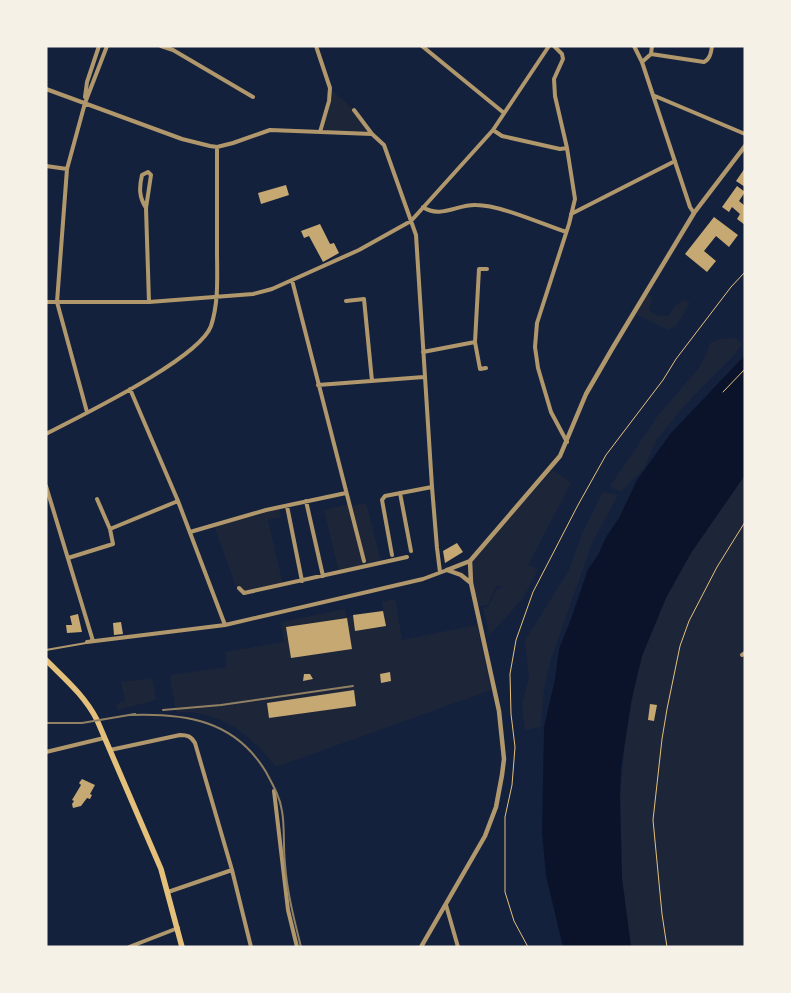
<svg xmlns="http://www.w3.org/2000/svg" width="791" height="993" font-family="'Golos Text',sans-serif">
  <rect width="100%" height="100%" fill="#14213d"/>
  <!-- green -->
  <path fill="#1d2539" d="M330,88L354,110L372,134L320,132L329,101Z
    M647,295H650L652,297L649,309C654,316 661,317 669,315L675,306L684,300L690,303L676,326L668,330L636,314Z
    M736,338L742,344L735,354L685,405L657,439L644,468L621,492L610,486L657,417L698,369L706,355L710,343L719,339Z
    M553,470L571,483L528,565L538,569L524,597L490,635L483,608L488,607L496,590L503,586H496L488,605L476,607L470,561Z
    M745,475V947H631L622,878L620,797L625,743L636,678L642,656L666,598L691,553Z
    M603,492L618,495L593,541L551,659L544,689L541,727L525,730L522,703L529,678L525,640L568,572L582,534Z
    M366,503L381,563L339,572L324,510L349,504L350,506Z
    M279,508L281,517L268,520L283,585L238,593L215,528L217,524Z
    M395,599L402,640L477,625L491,690L276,767C250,734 221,710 176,712L170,675L227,667L225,652L284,642L281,622L345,609L347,617L383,610L382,602Z
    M152,678L156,700L118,710L116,704L125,701L121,682Z"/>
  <!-- water -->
  <path fill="#0b132b" d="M745,355V475L691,553L666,598L642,656L631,702L621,769L620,797L622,878L631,947H563L546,876L542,833L544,727L555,679L559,649L571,619L588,569L598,555L606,537L619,518L637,480L671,433Z"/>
  <!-- building -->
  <path fill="#c6a872" d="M745,168V187L736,181Z
    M286,185L289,195L261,204L258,193Z
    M737,186L745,192L739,201L745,206V225L737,219L740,214L732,207L729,212L722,207Z
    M714,217L738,235L729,247L716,236L704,251L716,261L707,272L685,254Z
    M320,224L330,244L334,243L339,253L323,262L309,236L304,238L301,231Z
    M457,543L463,552L445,563L443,551Z
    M383,611L386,626L355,631L353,615Z
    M78,614L82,632L67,633L66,625H72L70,616Z
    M347,618L352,649L291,658L286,627Z
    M121,622L123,634L114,635L113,623Z
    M390,672L391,681L381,683L380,674Z
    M304,674H310L313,679L303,681Z
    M354,690L356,706L269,718L267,703Z
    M650,704L657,705L654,721L648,720Z
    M82,779L95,785L90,794L92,795L90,799L87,798L81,806L73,808L72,804L74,801L72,800L81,785L79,783Z"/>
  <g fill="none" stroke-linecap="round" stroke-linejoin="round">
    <!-- path -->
    <path stroke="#e5c07b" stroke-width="1" d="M723,392L745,369
      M528,947L514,921L505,892V817L512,785L515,747L511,714L510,674L516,640L533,592L578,505L606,455L663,380L676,359L731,287L745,272
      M667,947L662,914L653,820L662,739L667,709L680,646L689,621L717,567L745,522"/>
    <!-- service -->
    <path stroke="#b1986c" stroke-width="2" d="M46,650L86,643"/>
    <!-- minor -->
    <path stroke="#b1986c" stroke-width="4" d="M161,46L173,50L253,97
      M316,46L330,88L329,101L320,132
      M422,46L504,113
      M554,46L562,54L563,59L554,79L555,96L567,148L575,199L569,224L537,323L535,347L538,368L551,412L567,442
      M634,46L642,62L690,207L694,213
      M651,54L704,62C710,59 711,53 712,46
      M642,62L651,54L652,46
      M46,89L182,139L210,146L217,147L233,143L270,130L372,134
      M655,96L745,134
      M85,97L87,82L99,46
      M354,110L372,134L384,145L416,235L432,487L437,548L440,572
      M493,130L502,136L560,149L567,148
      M46,166L67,169
      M423,207C440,219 458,204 476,205C500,205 542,224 566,232
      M146,208C139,197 139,188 142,175L148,172L151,175L146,208L149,302
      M571,214L675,161
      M292,280L364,561
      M346,301L364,299L372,381
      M46,302H149L253,294L272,289L359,250L411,221L493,130L549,46
      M423,352L475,342
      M486,368L480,369L475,342L479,269H487
      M318,385L424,377
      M130,389L178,501L225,625
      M87,412L57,302L67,169L85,103L107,46
      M46,434C80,416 199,359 211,326C219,302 217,275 217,250C217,216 217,181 217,147
      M46,486L93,641
      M400,493L411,551
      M97,499L110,529
      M306,501L323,576
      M287,506L302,581
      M190,532L266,510L346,493
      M392,555L382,500L385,496L432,487
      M68,558L113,544L110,529L178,501
      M239,588L244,593L407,557
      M87,642L225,625L423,579L447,570
      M742,655L745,653
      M110,750L180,735C187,735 191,736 195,743L232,870L251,947
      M46,752L104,738
      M274,791L288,910L297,947
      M168,892L232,870
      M446,905L458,947
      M129,947L178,928"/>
    <!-- tertiary -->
    <path stroke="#b1986c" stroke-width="4.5" d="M447,570L461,575L471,583
      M447,570L470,561
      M421,947L485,836L496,807L502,775L504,759L499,711L471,583L470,561L560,456L586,394L612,349L694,213L745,146"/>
    <!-- primary -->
    <path stroke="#e5c07b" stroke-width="5.5" d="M46,660C65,679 85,696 97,720L161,869L182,947"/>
    <!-- rail -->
    <path stroke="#918062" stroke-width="2" d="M163,710L221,705L353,686
      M130,715C185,713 235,720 266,772C273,785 280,797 282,811C285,828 283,846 285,864C287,892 294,919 301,947
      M46,723H82L135,714"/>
  </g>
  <!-- border -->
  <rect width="791" height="993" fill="none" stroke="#f6f1e7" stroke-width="95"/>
</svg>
